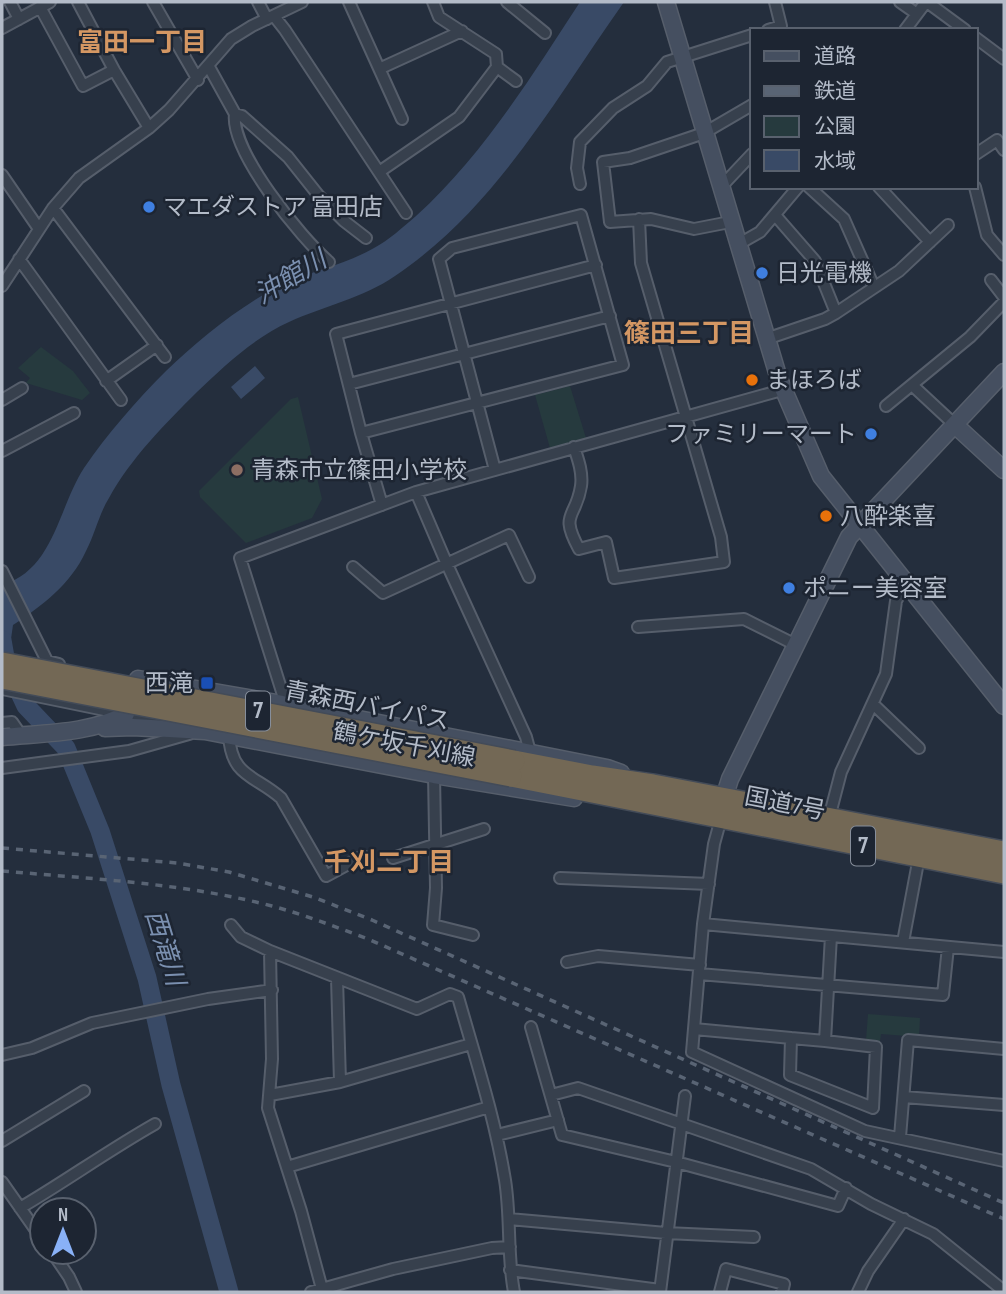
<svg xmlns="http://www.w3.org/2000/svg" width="1006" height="1294" font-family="'Sofia Sans Condensed','Noto Sans JP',sans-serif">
  <rect width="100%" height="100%" fill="#242e3d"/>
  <!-- green -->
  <path fill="#263a3e" d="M41,347L73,371L90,393L82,400L26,383L30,378L18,368Z
    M570,386L586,438L550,448L535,395Z
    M298,397L322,499L312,518L246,543L200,497L199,491L291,399Z
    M868,1014L920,1018L919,1037L881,1034L880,1041L866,1040Z"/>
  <!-- water -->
  <path fill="#394a66" d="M580,2H624C555,99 497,207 395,276C363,298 324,306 289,322C255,337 223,367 197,392C165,424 131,458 109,498C99,514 95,534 86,551C71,584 42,606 13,625L10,646L11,657L2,655V585C54,570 58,508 84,468C107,434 137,400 166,371C198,340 246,301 286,283C315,270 346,264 374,248C389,240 403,227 416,216C483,155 531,77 580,2Z
    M255,366L265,378L241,399L231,387Z"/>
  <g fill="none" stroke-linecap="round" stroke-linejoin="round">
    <!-- river -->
    <path stroke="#394a66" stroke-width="19" d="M2,640L6,663L26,706L66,748L100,831L147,978L171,1085L229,1292"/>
    <defs>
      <path id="street" d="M10,2L19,19
        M78,2L114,70L149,128
        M153,2L198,80
        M258,2L267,19
        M349,2L402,119
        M507,2L545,33
        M900,2L917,14
        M927,2L965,30
        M40,7L83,86L114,70
        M274,16L285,30L406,213
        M2,28L50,2
        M768,30L781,26L775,2
        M905,30L926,2
        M976,38L1004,59
        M209,67L235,114C230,151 301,238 329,262
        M497,67L516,81
        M381,68L462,31
        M235,114L242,116L288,157L319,196L344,221L366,238
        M976,154L997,140L1004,150
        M379,172L459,117L497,67L496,54L439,17L433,2
        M2,175L39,229
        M580,184L577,168L580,142L613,108L647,86L667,62L752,35
        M809,187L844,219L874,287
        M879,187L930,242
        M975,187L987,235L1004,255
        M720,188L752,154
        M53,208L165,357
        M775,215L815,261L836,313
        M730,222L694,229L651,219L610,222L603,162L630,158L704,133L752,105
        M737,245L760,232L798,187
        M19,259L121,400
        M991,280L1004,297
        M2,286L53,208L79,178L149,128L169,110L231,39L252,26L302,2
        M766,339L825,319L836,313L899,271L948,225
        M106,381L157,345
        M349,384L610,316
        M912,385L955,425
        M2,400L22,388
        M886,406L970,337L1004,302
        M361,433L623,365L581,215L452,248L439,259L495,470
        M574,447C578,459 583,473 581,486C576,519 559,512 579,549L606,542L614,578L724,562L721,537L641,263L639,219
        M2,451L74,413
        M416,492L446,562L526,737L530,752
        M382,505L361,433L336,334L596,265
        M353,567L383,593L509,535L529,577
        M2,571L47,661L59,664
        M638,627L744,619L796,645
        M2,689L168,723
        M873,704L919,748
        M281,710L283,695L240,558L416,492L782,390
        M2,723L12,722L21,735
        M229,735C231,777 255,775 281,798L326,876L363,856
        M2,768L129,751L189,734
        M434,775L436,888L433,925L473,935
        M722,815L714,844L703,924L692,1052L865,1131L1004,1161
        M829,818L841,772L886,674L896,601L905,584
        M393,858L484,829
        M560,878L709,884
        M703,924L1004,952
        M231,925L241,937L270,951L417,1009L450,994L458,997C475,1057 495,1118 505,1180C511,1217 507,1255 514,1292
        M903,942L919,857
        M270,951L272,1059L268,1108L301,1211L322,1289
        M567,962L598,956L700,965
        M699,974L943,995L948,947
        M337,978L340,1082
        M531,1027L562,1135L676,1162L838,1206L846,1188
        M694,1029L791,1038
        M825,1041L791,1038L790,1075L873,1108L876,1047L825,1041L831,936
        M2,1055L32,1048L92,1023L208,999L272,990
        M270,1095L340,1082L471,1044
        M551,1095L578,1088L811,1169L871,1204L933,1234L1004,1291
        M904,1097L1004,1105
        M497,1135L558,1120
        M900,1137L908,1040L1004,1049
        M2,1141L84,1091
        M287,1167L489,1107
        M2,1182L42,1239
        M20,1208C66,1181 109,1150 155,1124
        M509,1219L666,1233L754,1237
        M52,1252L69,1277L76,1292
        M510,1270L660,1290
        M311,1292L393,1269L492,1248L510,1247
        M660,1292L685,1096
        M720,1292L726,1269L784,1284L782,1292
        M858,1292L868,1271L904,1219"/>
      <path id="secondary" d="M666,2L779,379L821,476L1004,706
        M955,425L1004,470
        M138,679L282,704L607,768L621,773
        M105,728L133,727L205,731L434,775L574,798
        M2,737C41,733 91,734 126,714L130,694
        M724,798L730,779L849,537L1004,372"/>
      <path id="highway" d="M514,761L592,776L653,785L1004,852
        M511,776L1004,873"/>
    </defs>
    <!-- street casing -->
    <use href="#street" stroke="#565e6b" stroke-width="14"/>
    <!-- secondary casing -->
    <use href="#secondary" stroke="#565e6b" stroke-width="19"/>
    <!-- highway casing -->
    <use href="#highway" stroke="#434b58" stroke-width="24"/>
    <!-- street -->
    <use href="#street" stroke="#37404d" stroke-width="10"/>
    <!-- secondary -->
    <use href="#secondary" stroke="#454f60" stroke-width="16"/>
    <!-- highway -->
    <use href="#highway" stroke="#736855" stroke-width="21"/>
    <!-- rail -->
    <path stroke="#596474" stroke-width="3.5" stroke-dasharray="7 7" stroke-linecap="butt" d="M2,848L177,863L229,872L313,897L372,920L1004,1203
      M2,871C92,879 184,883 272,906C305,915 336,927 368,939L1004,1219"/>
    <defs>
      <path id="highway-bridge" d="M2,663L514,761
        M2,678L511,776"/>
    </defs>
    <!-- highway-bridge casing -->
    <use href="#highway-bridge" stroke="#434b58" stroke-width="24" stroke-linecap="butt"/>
    <!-- highway-bridge -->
    <use href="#highway-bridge" stroke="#736855" stroke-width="21"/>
  </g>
  <!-- markers -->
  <g fill="#3f7fe0" stroke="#1d2532" stroke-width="2.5">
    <circle cx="149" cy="207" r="7"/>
    <circle cx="762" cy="273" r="7"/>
    <circle cx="871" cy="434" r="7"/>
    <circle cx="789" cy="588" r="7"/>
  </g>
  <g fill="#e8710a" stroke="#1d2532" stroke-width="2.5">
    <circle cx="752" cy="380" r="7"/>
    <circle cx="826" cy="516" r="7"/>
  </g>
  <circle fill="#8d6e63" stroke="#1d2532" stroke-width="2.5" cx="237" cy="470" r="7"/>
  <rect fill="#1a4fb4" stroke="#1d2532" stroke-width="2.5" x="200" y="676" width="14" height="14" rx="3.5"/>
  <g text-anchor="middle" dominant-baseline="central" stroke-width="5" stroke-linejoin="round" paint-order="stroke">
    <!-- shield labels -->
    <g fill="#1d2532" stroke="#868e9b" stroke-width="2">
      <rect x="246" y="691.5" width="24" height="39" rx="5"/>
      <rect x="851" y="826.5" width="24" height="39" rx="5"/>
    </g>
    <g font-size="23" font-weight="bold" fill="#b3bbc8">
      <text x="258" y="711">7</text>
      <text x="863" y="846">7</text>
    </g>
    <!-- poi labels -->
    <g font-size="24" fill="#b3bbc8" stroke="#1d2532" text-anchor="start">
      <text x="163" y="207">マエダストア 富田店</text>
      <text x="776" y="273">日光電機</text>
      <text x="766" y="380">まほろば</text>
      <text x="857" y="434" text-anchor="end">ファミリーマート</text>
      <text x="251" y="470">青森市立篠田小学校</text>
      <text x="840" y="516">八酔楽喜</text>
      <text x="803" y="588">ポニー美容室</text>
      <text x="193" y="683" text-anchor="end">西滝</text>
    </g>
    <!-- street labels -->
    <g font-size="24" fill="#b3bbc8" stroke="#1d2532">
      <text transform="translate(367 706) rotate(11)">青森西バイパス</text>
      <text transform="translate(404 745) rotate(11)">鶴ケ坂千刈線</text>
      <text transform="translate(785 804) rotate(11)">国道7号</text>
    </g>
    <!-- neighbourhood labels -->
    <g font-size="26" font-weight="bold" fill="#d49763" stroke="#1d2532">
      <text x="142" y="43">富田一丁目</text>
      <text x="689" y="334">篠田三丁目</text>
      <text x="389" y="863">千刈二丁目</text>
    </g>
    <!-- water labels -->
    <g font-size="26" font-style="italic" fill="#7b90b0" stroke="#1d2532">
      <text transform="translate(291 278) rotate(-31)">沖館川</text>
      <text transform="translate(164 948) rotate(73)">西滝川</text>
    </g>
  </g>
  <!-- border -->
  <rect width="1006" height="1294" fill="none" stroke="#b3bbc8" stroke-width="7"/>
  <!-- legend -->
  <rect x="750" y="28" width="228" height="161" fill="#1d2532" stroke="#59616e" stroke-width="2"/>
  <rect x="764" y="51" width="35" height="10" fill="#454f60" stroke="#59616e" stroke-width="2"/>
  <text x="814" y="63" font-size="21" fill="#b3bbc8">道路</text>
  <rect x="764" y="86" width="35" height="10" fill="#596474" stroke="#59616e" stroke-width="2"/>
  <text x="814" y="98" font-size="21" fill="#b3bbc8">鉄道</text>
  <rect x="764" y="116" width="35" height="21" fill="#263a3e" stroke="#59616e" stroke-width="2"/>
  <text x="814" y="133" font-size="21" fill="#b3bbc8">公園</text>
  <rect x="764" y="150" width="35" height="21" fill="#394a66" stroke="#59616e" stroke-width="2"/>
  <text x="814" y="168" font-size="21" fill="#b3bbc8">水域</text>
  <!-- north arrow -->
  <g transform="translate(63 1231)"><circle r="33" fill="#1d2532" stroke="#59616e" stroke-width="2"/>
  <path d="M0-5L12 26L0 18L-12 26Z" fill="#89b1f7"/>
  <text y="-10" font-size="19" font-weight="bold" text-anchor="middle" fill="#b3bbc8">N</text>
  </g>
</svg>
